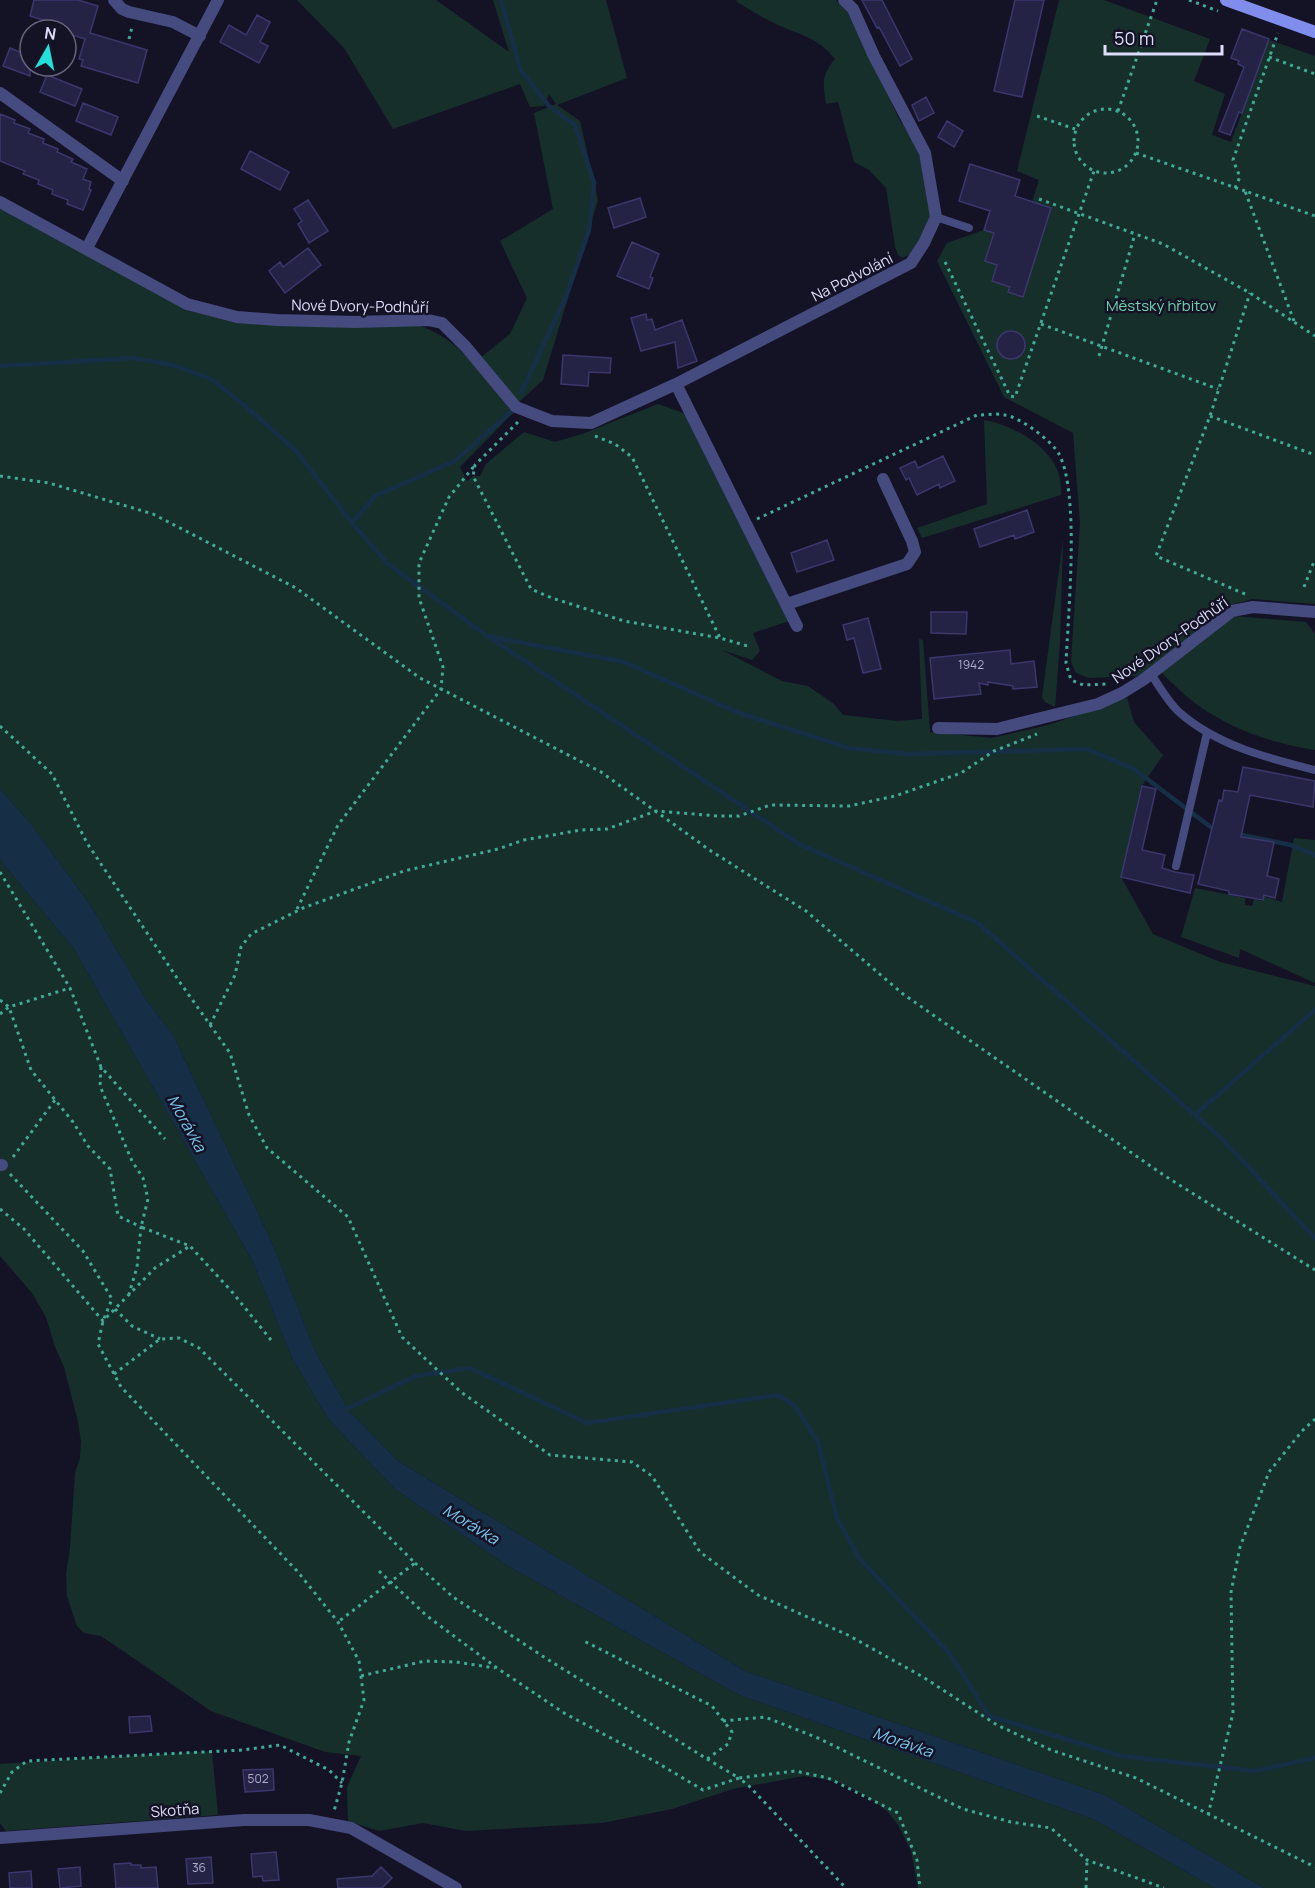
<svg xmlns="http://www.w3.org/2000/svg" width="1315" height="1888" font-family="Manrope,sans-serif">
  <rect width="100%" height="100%" fill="#141326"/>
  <!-- green -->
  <path fill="#172f2b" d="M297,0H436L509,52L493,0H606L627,78L557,105L580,121L598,200L543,380L518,403L480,358L510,334L527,298L500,241L553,209L534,113L556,104L549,94L544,106L530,107L520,84L393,129L344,48Z
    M736,0H836L851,16L899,119L917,146L932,211L915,252L902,258L898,255L895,246L886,188L869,170L854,162L838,102L826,104C823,84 821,75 835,59C817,36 798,35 774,23C761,17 749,9 737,2Z
    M1059,0H1104L1210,39L1194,81L1225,94L1212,135L1231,142L1269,40L1315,56V604L1252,599L1231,605L1139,676L1088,678L1075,672L1071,661L1080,523L1073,433L1004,397L937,261L947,243L984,230L1019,242L1039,180L1017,171Z
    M0,206L187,307L420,326C462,339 486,381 513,413L460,467L467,481L473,476H480L486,464L524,432L555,442L582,434L658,404L686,414L792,620L753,633L760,651L752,660L722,650L782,681L808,686L834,704L843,715L898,721L922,719L919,639L923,640L930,732L992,738L1048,725L1127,698L1134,722L1163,755L1141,787L1121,877L1153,934L1220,962L1315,986V1888H1264L1105,1795L745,1671L398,1461L350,1412L315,1351L274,1247L172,1033L148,1003L91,906L31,824L0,789Z
    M984,420C1010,424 1049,445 1058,472C1061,479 1061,488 1061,495L922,538L917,528L987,504Z
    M1063,540L1060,643L1055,707L1045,702L1042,697Z
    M1234,616L1306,622L1315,634V750C1272,743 1231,730 1195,703C1183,694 1172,683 1161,672Z
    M1294,838L1315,840V983L1240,949L1239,958L1181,937L1195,888L1245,898V905L1252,906L1254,899L1262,901L1263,896L1282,902Z
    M0,860L74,949L252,1260L293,1360L329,1420L395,1489L508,1566L739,1695L1093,1819L1215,1888H918L911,1851L898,1825L888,1812L871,1799L843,1784L823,1779L804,1776L733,1789L672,1809L602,1823L466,1831L423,1823L379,1831L348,1821L347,1787L361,1756L325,1752L211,1711L101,1636L84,1633L77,1626L67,1596L66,1574L70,1548L75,1473L80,1458L81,1441L78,1422L64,1367L55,1347L46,1317L32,1293L0,1256Z
    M212,1751L218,1815L6,1831L0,1823V1764Z"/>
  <!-- water -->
  <path fill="#162f47" d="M0,789L31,824L91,906L148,1003L172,1033L274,1247L315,1351L350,1412L398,1461L745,1671L1105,1795L1264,1888H1215L1093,1819L739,1695L508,1566L395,1489L329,1420L293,1360L252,1260L74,949L0,860Z"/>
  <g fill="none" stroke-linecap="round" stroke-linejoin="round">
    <!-- stream -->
    <path stroke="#162f47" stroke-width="4.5" d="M501,0L521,71L549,106L575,125L594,183L589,230L567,294L521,393
      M0,366L135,358L176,366L211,379L243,404L296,451L352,523L387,563L487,636L624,662L739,713L849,748L906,754L1087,749L1134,769L1212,828L1217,829
      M352,523L375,496L455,461L512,411
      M489,637L799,844L978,923L1221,1138L1315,1238
      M1237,834L1291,845L1315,855
      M1195,1115L1315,1010
      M342,1411L416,1376L470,1368L587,1423L778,1395L795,1406L818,1442L837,1518L859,1558L950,1654L989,1716L1122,1756L1255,1771L1315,1758"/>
  </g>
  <!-- building -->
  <path fill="#242245" stroke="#3b376d" stroke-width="1.5" d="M34,0H78L98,6L90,33L147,50L138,83L81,66L83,60L79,59L85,39L66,33V30H56L41,26L43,20L30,16Z
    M862,0H882L912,59L900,66L879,27L877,28Z
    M1015,0H1044L1022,97L994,91Z
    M257,15L270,22L260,42L268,46L259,63L220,42L229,25L246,35Z
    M1242,29L1269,39L1242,113L1239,112L1230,135L1219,131L1244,67L1238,64L1239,61L1231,58Z
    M10,48L30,56V76L3,66Z
    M47,75L82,89L75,106L40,92Z
    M926,97L934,113L919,121L912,105Z
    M83,103L118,117L111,135L76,121Z
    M0,114L15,120L14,123L30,129L28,133L44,139L43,143L58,149L57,152L73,159L71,162L87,169L83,179L91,182L89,189L91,190L83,210L67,204L68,200L52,194L53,190L38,184L39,180L23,174L25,171L0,161Z
    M947,121L963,131L954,147L938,137Z
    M250,151L289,172L280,190L241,169Z
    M970,164L1020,180L1015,196L1051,208L1023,297L1008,292L1010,287L992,281L997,265L985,261L994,233L984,230L990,211L959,201Z
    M640,198L646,217L614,228L608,208Z
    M308,200L328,231L309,243L298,224L302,221L294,209Z
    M632,242L659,254L650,277L653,278L649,289L617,276Z
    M308,248L321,265L285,293L269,271L280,262L283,267Z
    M646,314L647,320L652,319L655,330L682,320L697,361L678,368L675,342L641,351L631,318Z
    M997 345a14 14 0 1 1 28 0a14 14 0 1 1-28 0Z
    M563,355L611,358L610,373L589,372L588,386L561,384Z
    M943,456L955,481L940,488L939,484L917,495L909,478L906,480L900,468L915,461L918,468Z
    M1027,510L1034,532L1015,539L1014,535L980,547L974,529Z
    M827,540L834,560L797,572L791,553Z
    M931,612H967L966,634L931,633Z
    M868,618L881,669L863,673L854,638L847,640L843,625Z
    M1010,650L1011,664L1034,661L1037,687L1013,689V686L988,682V685L979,683L981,694L934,699L930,658Z
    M1243,767L1315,781L1313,807L1250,795L1241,837L1274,842L1267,876L1279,879L1275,898L1264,895L1263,900L1229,894V891L1198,884L1219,800L1222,801L1224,790L1238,792Z
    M1142,786L1156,789L1142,850L1165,855L1162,868L1175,872L1194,875L1190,893L1121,877Z
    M150,1716L152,1731L130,1733L129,1717Z
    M273,1769L274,1790L245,1792L243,1770Z
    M276,1852L279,1880L263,1881L262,1876L253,1877L251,1854Z
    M211,1857L213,1883L188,1884L186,1859Z
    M131,1863V1865H141V1868L156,1867L158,1888H116L114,1864Z
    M80,1867L81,1886L60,1888L58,1869Z
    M381,1867L392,1878L382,1888H338L337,1879L372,1876Z
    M31,1871L32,1888H10L9,1873Z"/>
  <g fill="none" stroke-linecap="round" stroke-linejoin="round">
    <!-- path -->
    <path stroke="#41aa96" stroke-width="3" stroke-dasharray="3 4.5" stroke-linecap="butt" d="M1189,0L1218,11
      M129,39L132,27
      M1269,57L1315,74
      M1074 141a32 32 0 1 1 64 0a32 32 0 1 1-64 0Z
      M1118,111L1157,0
      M1037,116L1075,129
      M1136,153L1245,191
      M1235,188L1240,177L1233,160L1278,33
      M1039,199L1163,244L1250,293L1315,336
      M945,262L1010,396L1015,397L1094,171
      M1294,321L1245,191L1315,216
      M1041,324L1218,389
      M1099,356L1135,234
      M1210,416L1315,455
      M518,422L475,465L473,476L531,589L552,598L624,621L720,638L751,647
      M595,436L615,444L632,457L720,638
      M0,476L49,483L153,514L296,588L420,678L601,772L711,851L806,911L903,994L1165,1176L1315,1270
      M757,519L977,415C986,415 996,413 1005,415C1020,417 1052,441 1059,454C1080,493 1068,615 1066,663L1071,680L1083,685L1108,684
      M1304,587L1315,559
      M1245,594L1156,556L1210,416L1250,293
      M0,726L52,774L87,843L179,981L230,1053L249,1115L267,1148L348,1217L402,1337L461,1392L550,1455L632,1462L652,1476L700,1552L758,1595L848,1635L923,1677L997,1725L1051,1750L1136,1778L1315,1867
      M0,872L70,988L101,1067L165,1139
      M297,909L338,825L441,689L443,667L419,598V563L449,497L475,465
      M0,1000L9,1007L31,1070L73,1122L88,1146L110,1169L118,1216L141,1227L137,1267L129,1294
      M0,1014L9,1007L70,988
      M210,1025L235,975L241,947L251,934L303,908L404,871L498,849L524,840L581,830L607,829L656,811L718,816H739L770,805L849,806L895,796L961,773L994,751L1037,734
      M101,1067L100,1086L132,1161L143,1178L148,1199L141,1227L190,1246L233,1293L271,1340
      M13,1157L55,1100
      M10,1174L83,1251L112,1299L103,1321L98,1344L121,1387L298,1572L338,1622L359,1661L364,1700L349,1742L342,1783L334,1811
      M0,1209L24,1229L103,1321L155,1268L190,1246
      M115,1309L132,1326L160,1339
      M114,1374L160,1339L179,1338L199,1348L415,1563L338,1622
      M415,1563L453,1597L544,1657L707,1759L728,1744L732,1732L712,1706L582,1640
      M379,1571L427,1616L497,1668L564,1713L656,1762L703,1790L739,1778L749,1786L846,1888
      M361,1676L425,1661L456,1662L495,1668
      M723,1721L765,1717L818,1738L963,1809L1011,1822L1051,1828L1087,1860L1164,1888
      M707,1759L739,1778L795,1771L828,1778L898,1813L917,1860L920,1888
      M0,1793L12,1772L27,1761L242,1750L280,1745L329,1770L342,1783
      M1208,1815L1233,1713L1231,1592L1240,1547L1269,1472L1302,1431L1315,1419
      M1086,1888L1087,1860"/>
    <!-- service -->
    <path stroke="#454a7f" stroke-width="8" d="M936,217L969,228
      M1151,674C1159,686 1168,702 1179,712C1216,745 1267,758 1315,770
      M1176,866L1207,733"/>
    <!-- minor -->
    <path stroke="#454a7f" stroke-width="12" d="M114,0L122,9L129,12L173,22L200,36
      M0,93L123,181
      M0,202L187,304L237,317L277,320L355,322L428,320L442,323L466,347L516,407L552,421L591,423L676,384L797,626
      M87,248L218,0
      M676,384L911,263L924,243L936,217L925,153L874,56L853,9L844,0
      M787,604L907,564L915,552L912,541L883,479
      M938,728L997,729L1098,704L1122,693L1143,680L1232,611L1253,607L1315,612
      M0,1165H2"/>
    <!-- tertiary -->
    <path stroke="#454a7f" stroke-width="12" d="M0,1838L244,1820H309L351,1828L456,1888"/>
    <!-- secondary -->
    <path stroke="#818ded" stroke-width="12" d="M1226,0L1315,32"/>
  </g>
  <g text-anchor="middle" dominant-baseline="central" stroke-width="5" stroke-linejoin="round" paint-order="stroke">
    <!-- number labels -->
    <g font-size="12" fill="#afafcd">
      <text x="971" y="664">1942</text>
      <text x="258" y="1778">502</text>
      <text x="199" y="1867">36</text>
    </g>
    <!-- street labels -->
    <g font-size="15" fill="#dddefa" stroke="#141326">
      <text transform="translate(852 277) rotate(-27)">Na Podvolání</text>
      <text transform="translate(360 306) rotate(1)">Nové Dvory-Podhůří</text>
      <text transform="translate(1170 640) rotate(-35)">Nové Dvory-Podhůří</text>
      <text transform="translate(175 1810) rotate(-4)">Skotňa</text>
    </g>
    <!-- park labels -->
    <g font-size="15" fill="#72d1ad" stroke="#141326">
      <text x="1161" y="305">Městský hřbitov</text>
    </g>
    <!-- water labels -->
    <g font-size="16" font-style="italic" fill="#79c6ec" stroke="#141326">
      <text transform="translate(187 1123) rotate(61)">Morávka</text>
      <text transform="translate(471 1524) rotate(31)">Morávka</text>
      <text transform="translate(903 1742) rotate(19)">Morávka</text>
    </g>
  </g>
  <!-- north arrow -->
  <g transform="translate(48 48) rotate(9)"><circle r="28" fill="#141326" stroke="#64647b" stroke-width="1.5"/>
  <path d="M0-4.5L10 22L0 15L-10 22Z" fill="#24e0da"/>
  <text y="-9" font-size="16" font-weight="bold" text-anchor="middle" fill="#dddefa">N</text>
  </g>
  <!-- scale -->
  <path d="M1105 45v9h117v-9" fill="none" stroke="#dddefa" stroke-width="3"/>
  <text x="1114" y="45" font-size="18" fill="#dddefa" stroke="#141326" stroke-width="4.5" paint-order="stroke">50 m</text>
</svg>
